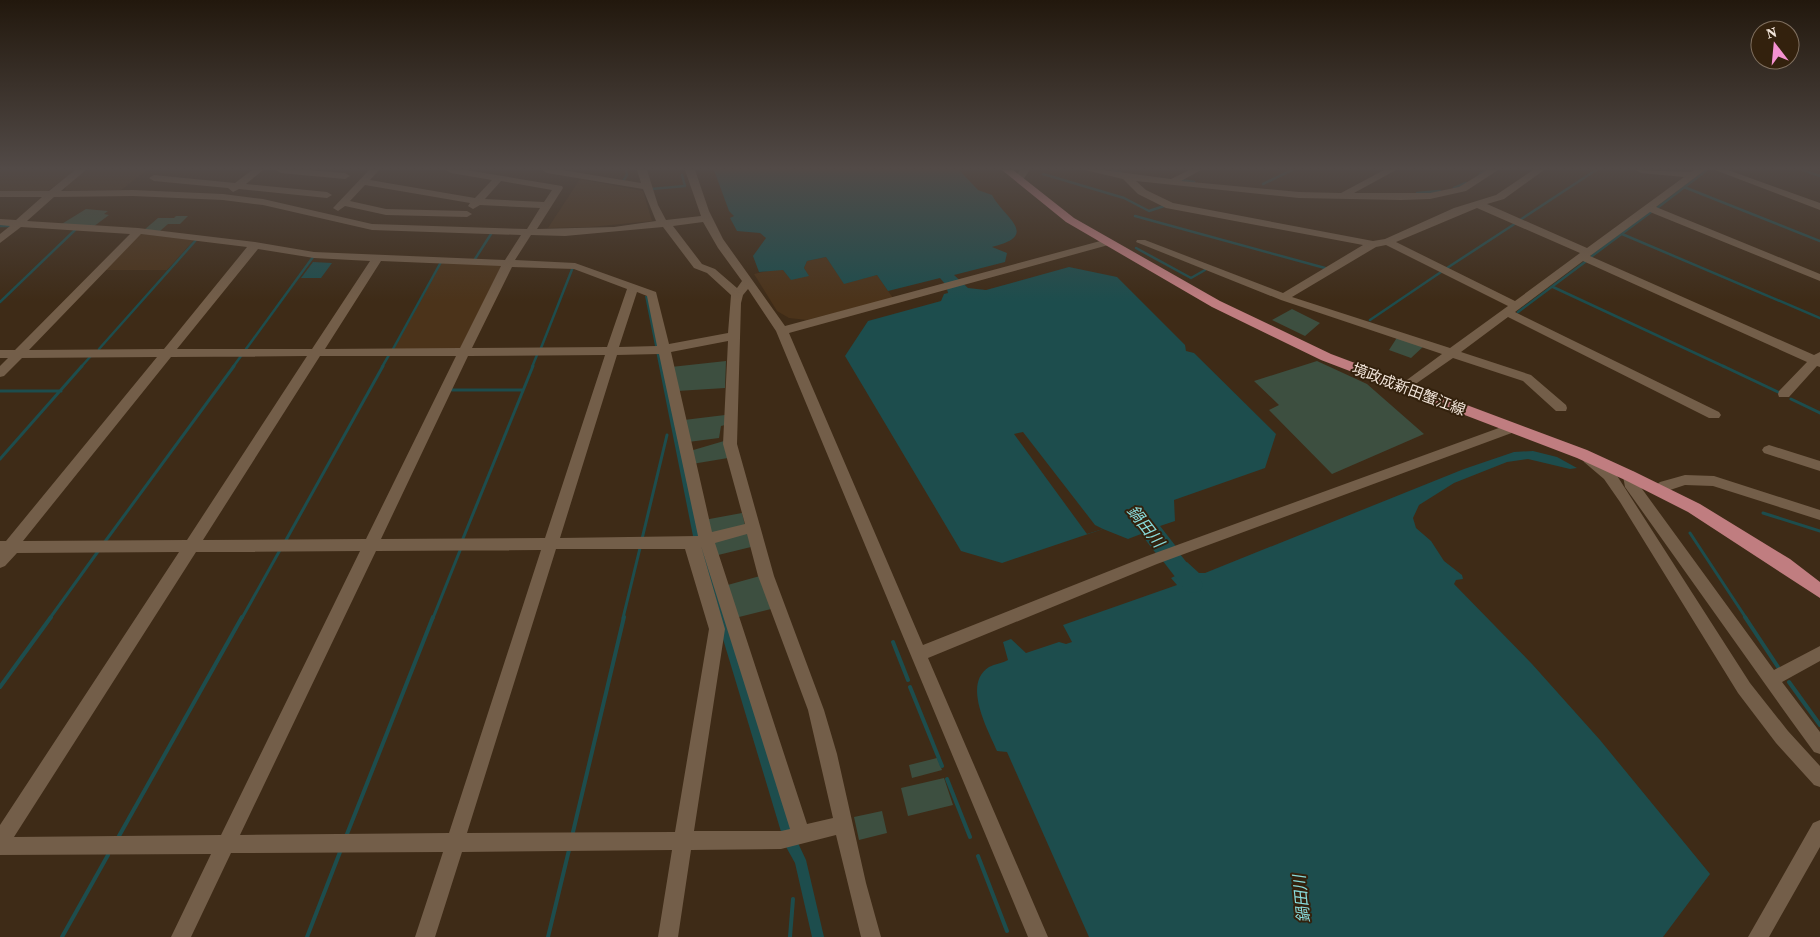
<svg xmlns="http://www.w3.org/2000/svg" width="1820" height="937" font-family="'Source Serif 4','Noto Sans JP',serif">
  <rect width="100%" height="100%" fill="#3e2b17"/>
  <!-- built -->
  <path fill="#4b331a" d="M0,170H77L46,192L0,191Z
    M87,170H147L121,190H65L67,184Z
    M580,179L643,191L652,221L590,227L548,228Z
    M141,234L194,240L167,270H103Z
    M826,257L844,283L877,275L893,298L807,320L789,318L777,311L754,274L776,269L783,270L791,279L808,275L804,268L807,261Z
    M441,262L503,265L462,350H392Z"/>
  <!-- green -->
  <path fill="#3d4f40" d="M86,209L108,211L104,214L109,215L93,227L60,225Z
    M176,216H188L180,224H168L160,231L144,230L158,218H174Z
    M1292,309L1320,323L1305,336L1272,320Z
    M1398,336L1425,345L1411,358L1389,350Z
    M726,361L725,388L677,391L671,367Z
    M1317,361L1367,384L1424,434L1332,474L1269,410L1279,405L1254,381Z
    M725,415V425L721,426L719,438L688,442L684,420Z
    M724,441L728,458L692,464L690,451Z
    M742,513L745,525L707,536L704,520Z
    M748,533L751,547L714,556L709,541Z
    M760,576L771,609L735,618L724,586Z
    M937,758L942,770L912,778L909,765Z
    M944,778L953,805L908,816L901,788Z
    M882,811L887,833L859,840L854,817Z"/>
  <!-- water -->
  <path fill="#1d4d4d" d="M714,170H959L978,190L992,195C1004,218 1041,235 992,247L1007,253L1005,262L954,275L968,288L986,290L1069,267L1117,277L1185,345L1186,351L1194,353L1276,434L1265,468L1174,500L1175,521L1160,526L1178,549L1158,556L1141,534L1128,539L1103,529L1002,563L961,551L845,356L868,321L941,301L944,294L948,293L946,285L940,278L888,291L877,275L844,284L826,257L807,261L804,268L809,276L791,280L783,270L759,272L753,256L766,238L760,233L737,231L730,218L734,216L729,211Z
    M313,262L332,263L321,278H301Z
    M645,296H649L703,543L798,843L806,860L824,937H812L795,863L785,845L695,546Z
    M1533,451L1557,457L1577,468L1570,469L1528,459L1507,462L1454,483L1419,505L1413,518L1416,528L1431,541L1444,561L1462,575L1463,579L1456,580L1454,584L1532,664L1600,740L1710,874L1663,937H1089L1007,752L997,751C988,730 962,684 989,667C995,664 1003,663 1008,660L1003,642L1011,639L1026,653L1059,642L1066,644L1072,642L1063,625L1177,585L1171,578L1177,575L1172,568L1187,562L1199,573H1205L1464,469L1514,452Z"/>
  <!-- pier -->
  <path fill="#3e2b17" d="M1023,432L1095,525L1103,529L1087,534L1014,434Z"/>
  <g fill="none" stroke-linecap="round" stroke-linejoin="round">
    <!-- stream-far2 -->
    <path stroke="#1d4d4d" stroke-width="2.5" d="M1113,170L1121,173
      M1803,170L1820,176
      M1043,174L1124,198L1149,211L1164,206
      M1480,174L1486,170
      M1180,180L1194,182
      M623,181L627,175L626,170
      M1263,184L1292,170
      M1684,187L1820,241
      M1454,188L1466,183
      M651,189L685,186L682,175
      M1417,193L1440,191
      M1657,208L1707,170
      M1135,216L1325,268
      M1520,220L1596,170
      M0,226H9
      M1622,234L1820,318
      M1136,248L1191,278L1205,270
      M1592,256L1651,212
      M475,259L491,234
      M1447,268L1516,223
      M1553,287L1725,367
      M0,302L75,230
      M1518,312L1585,262
      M1370,320L1441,272
      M541,348L573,267
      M99,349L196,240
      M246,349L313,257
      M393,349L441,262
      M81,367L90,357
      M233,367L241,356
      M382,367L389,355
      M532,367L537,355"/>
    <!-- stream-far1 -->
    <path stroke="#1d4d4d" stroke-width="3" d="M1723,366L1778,392
      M452,390H523
      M0,391H61
      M1791,399L1820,413
      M0,459L82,366
      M1763,513L1820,531
      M1690,533L1746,618
      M642,539L667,435
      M286,540L383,366
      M462,541L533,366
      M104,543L234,366
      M50,618L99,550
      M242,618L280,550
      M433,618L461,548
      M623,618L640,548"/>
    <!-- stream -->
    <path stroke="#1d4d4d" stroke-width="4" d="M1745,617L1778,667
      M893,642L908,680
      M1789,682L1820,725
      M0,687L51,617
      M910,687L942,766
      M947,779L970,837
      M573,832L624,617
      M347,834L433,617
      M119,836L242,617
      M978,856L1007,931
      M62,937L108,855
      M307,937L340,852
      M548,937L569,850
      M790,937L793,899"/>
    <!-- river -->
    <path fill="#1d4d4d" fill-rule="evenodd" d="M1156,530L1163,533L1200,579L1203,585L1200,591L1193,593L1186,591L1149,543L1146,538L1149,533Z"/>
    <!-- minor -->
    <path fill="#735e49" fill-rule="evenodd" d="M75,170H86L61,191L133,190L223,194L263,199L372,224L527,229L540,208L480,205L473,209L468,206L470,203L365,185L350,201L386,209L467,211L472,214L467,217L386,215L345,206L338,211L333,208L369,170H379L370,180L475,198L492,180L451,173L446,170H466L562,186L563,188L537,229L614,227L656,221L643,189L547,173L542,170H562L641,183L637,170H647L658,205L666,220L701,216L685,170H695L709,211L723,239L785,326L1104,240H1112V244L789,333L923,645L1147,556L1507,425H1517L1519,428L1517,431L1157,564L928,658L1048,937H1028L776,331L748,289L743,295L741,303L737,444L774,576L824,710L837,754L866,883L881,937H861L836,835L781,849L691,850L678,937H658L672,850L462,852L435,937H415L443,852L231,853L191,937H171L211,854L0,855V825L179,552L17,553L5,566L0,568V541H6L157,357L22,358L4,376L0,377V366L8,358H0V350H15L130,234L21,227L0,243V234L10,226L0,225V219L16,220L42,197H0V191H49ZM501,181L552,190L544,202L485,199ZM133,196L223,200L263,205L372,230L521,235L505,260L314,252L255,242L138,228L27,221L54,197ZM703,222L718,248L742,281L737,288L715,269L702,264L673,226ZM663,227L694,268L707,273L731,295L728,333L669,344L656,292L575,263L515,260L531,235L565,236ZM141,234L247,247L164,349L29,350ZM258,249L314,258L370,261L312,349H177ZM381,261L501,266L460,348L325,349ZM512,267L574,269L627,289L607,347L472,348ZM637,292L647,296L657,346L619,347ZM728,341L723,444L745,524L712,532L671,352ZM659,354L698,536L560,538L617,355ZM605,355L545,538L381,539L468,356ZM307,356L187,540L23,541L171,357ZM320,356H456L366,539L203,540ZM747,534L758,576L808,710L833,818L807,824L715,543ZM701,546L790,829L781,831H694L725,629ZM556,549H685L709,629L675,832L467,833ZM541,550L449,833L240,835L376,551ZM360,551L221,835L14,837L196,552Z
      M252,170H263L246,184L327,192L332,195L327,198L239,189L233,192L228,188L154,181L149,178L154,175L235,183Z
      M276,170H308L345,173L350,176L345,179L281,173Z
      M1020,170H1030L1022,181H1016L1014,179Z
      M1085,170H1103L1171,179L1189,170H1201L1181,181L1299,192L1341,193L1384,170H1396L1354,193H1430L1459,187L1487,170H1498L1466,191L1430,199L1401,200L1299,198L1136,181L1146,190L1173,203L1373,241L1385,239L1454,208L1496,195L1533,170H1544L1504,199L1487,204L1587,248L1684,177L1641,173L1636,170L1691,172L1694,170H1705L1656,207L1820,274V281L1650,212L1590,256L1814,355L1820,352V367L1817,366L1789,397H1779L1778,394L1779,391L1807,362L1583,261L1515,312L1719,412L1721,415L1719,418H1709L1508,317L1461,352L1531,375L1566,405L1567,408L1566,411H1556L1523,381L1453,358L1404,392L1400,391L1398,388L1400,385L1442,354L1281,300L1136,242L1137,240H1145L1283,293L1363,245L1166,208L1138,194L1123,179ZM1477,208L1580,253L1515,301L1396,242ZM1386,245L1508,306L1450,348L1292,297L1376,247Z
      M1715,170H1728L1820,203V210Z
      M1769,445L1820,461V471L1764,453L1762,450L1764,447Z
      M1589,454L1614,471L1750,683L1788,731L1820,766V787L1814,785L1776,743L1738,693L1620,502L1604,479L1584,462L1582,459L1584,456Z
      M1630,471L1635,472L1637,482L1774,670L1820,646V661L1782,682L1820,732V754L1814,752L1790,719L1625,487L1623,476Z
      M1685,475L1714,476L1820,510V520L1713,486L1685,485L1658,494L1651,489L1660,482Z
      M1820,820V847L1769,937H1748L1813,823Z"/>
    <!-- major -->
    <path fill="#c07d80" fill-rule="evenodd" d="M1002,170H1013L1074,218L1220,301L1331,354L1587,450L1635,472L1700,504L1790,559L1820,582V598L1688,512L1625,480L1577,458L1321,360L1212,307L1066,222Z"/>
  </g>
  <!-- sky -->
  <linearGradient id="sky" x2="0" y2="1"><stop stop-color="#22180d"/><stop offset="0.56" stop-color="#524a47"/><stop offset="1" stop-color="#524a47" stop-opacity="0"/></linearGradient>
  <rect width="1820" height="301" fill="url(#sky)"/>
  <g text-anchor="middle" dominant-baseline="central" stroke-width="4" stroke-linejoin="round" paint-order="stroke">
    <!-- street labels -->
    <g font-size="15" fill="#f2e5da" stroke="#33210d">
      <text transform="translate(1409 389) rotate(21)">境政成新田蟹江線</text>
    </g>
    <!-- water labels -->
    <g font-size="16" font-style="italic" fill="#89dbdb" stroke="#33210d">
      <text transform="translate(1146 526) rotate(52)">鍋田川</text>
      <text transform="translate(1301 899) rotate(-96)">鍋田川</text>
    </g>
  </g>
  <!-- north arrow -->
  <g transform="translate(1775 45) rotate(344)"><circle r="24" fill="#33210d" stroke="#7f6f5f"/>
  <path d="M0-4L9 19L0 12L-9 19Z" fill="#f591d1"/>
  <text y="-8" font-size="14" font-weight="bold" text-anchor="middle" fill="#f2e5da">N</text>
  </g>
</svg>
